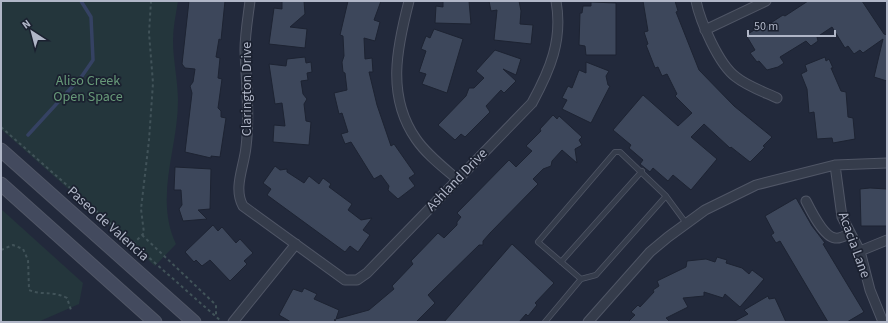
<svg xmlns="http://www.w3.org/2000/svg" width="888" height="323" font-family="'Source Sans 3',sans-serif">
  <rect width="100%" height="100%" fill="#22293b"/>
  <!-- green -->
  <path fill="#24363c" d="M1,1H178C176,14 173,27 173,40C173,60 178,81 178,101C178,149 154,197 176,244L155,266L1,129Z
    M1,209L83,283L79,304L38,322H1Z"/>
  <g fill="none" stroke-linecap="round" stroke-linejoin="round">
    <!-- stream -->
    <path stroke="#354263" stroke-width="3.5" d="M28,135L82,76L93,60L91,17L81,1"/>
  </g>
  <!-- building -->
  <path fill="#3d475b" stroke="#1d2332" d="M189,1H225L221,40L219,39L216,57L220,58L218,78L222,79L218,108L221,111V117L226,118L220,157L211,156V158L185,152L192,93L190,86L193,82L195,69L185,68L182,64Z
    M282,1H304L305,14L290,27L307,29L305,48L269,44L274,8L282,9Z
    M348,1H381L374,20L380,22L375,41L364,38L365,59L372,58L373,72H369L377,105L391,146L394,144L415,174L409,178L415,186L398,199L388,190L389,186L381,175L374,179L351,142L345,144L341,134L348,132L342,113L339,114L334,93L347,90L345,73L343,72L342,62L344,56L343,36L340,35Z
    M443,1H469L471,24L435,23L436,6L443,7Z
    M489,1H519L521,11L520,24L533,25L531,44L494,40L497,10L491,11Z
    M643,1H675L678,11L676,12L699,70L734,106L772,137L763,146L765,147L750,162L731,147L730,148L704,124L691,137L717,159L691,190L673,175L668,181L653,168L650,172L640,164L643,160L629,148L631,145L613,130L643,95L678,126L692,113L675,96L677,94L667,74L662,76L658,67L655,68L646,45L648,44L644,32L648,31Z
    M808,1H862L884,34L887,35V81L874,77L883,39L863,53L860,50L854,54L848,46L845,48L832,27L817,37L818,41L811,46L806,41L780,57L784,63L778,67L767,70L759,61L757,62L750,53L755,50L746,35L761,26L763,28L783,15L785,16Z
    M591,2L616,3V55H586L585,46L579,45L580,13H582L583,6H591Z
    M434,29L463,39L447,93L422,84L426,74L419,72L426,51L421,49L426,36L430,38Z
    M495,50L521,59L516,75L503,69L516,81L504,93L501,90L486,106L490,112L465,137L461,134L455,140L438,125L466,96L469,88H474L484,78L476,71Z
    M305,57L306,63L311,62L312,72L307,73L308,80L301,81L303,94L307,99L304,104L306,121L311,122L309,145L273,142L274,125L285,126L282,103L275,104L269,64L286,66L287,59Z
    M825,57L826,61L829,59L833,68H831L841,91L846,92L848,117L853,118L855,139L833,143L832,138L817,139L814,112L809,113L807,89L801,74L807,71L805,65Z
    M586,62L609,71L606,76L608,85L610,86L591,123L562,109L567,100L562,98L568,86L572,88L579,70L586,73Z
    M553,115L557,119L559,116L582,137L579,140L582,145L575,149L577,163L562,150L552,161L551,166L543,169L533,179L538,184L490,233L483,241V245H479L428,295L435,303L416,322H336L335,319L334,322H291L279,315L293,289L302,292L304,288L317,294L314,299L339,310L336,319L369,310L394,289L392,286L413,264L411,261L438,233L444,238L457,225V222L461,217L457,213L509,160L516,167L532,151L526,146L541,131L540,129Z
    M275,166L280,170L287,169V172L304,183L309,176L319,184L323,178L331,184L329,187L352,204L348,210L361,220L372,218L363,230L370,235L358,252L350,246L345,252L267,195L271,189L263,183Z
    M175,167L211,169L210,209L198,210L207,219L183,221L179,209L182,205L181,190H174Z
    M870,188L887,189V226H861L860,189Z
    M796,198L812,226L825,243L823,244L864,312L847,322H828L780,241L776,243L771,235L774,233L765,216Z
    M213,225L218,231L222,227L236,243L240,239L253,253L244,261L247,264L230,281L210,260L202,266L196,260L194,262L185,252Z
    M512,244L554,283L535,303L537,305L528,316L526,314L519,322H444Z
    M717,257L727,260L726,263L742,268L749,274L752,270L764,279L740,307L725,294L723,298L704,292V296L683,298L688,307L666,318L670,322H628L635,315L631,312L638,305L640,307L654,292L653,290L659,286L657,281L686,267L687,261L706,259L715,262Z
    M768,296L769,299L775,298L786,322H733L748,314L744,310Z"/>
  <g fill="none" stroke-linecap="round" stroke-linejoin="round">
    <defs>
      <path id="lane" d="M561,262L642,171
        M581,279L538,242L615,152H620L666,196L686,223
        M545,322L581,279L596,275L666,196"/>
      <path id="street" d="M250,1C248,17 245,34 245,50C246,82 250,115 246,147C244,167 233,188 243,206L345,280H357L367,273L532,103C550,70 563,40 556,1
        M409,1C397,47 386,96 416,139C427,155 443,167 457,179
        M696,1C700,21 719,65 736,77C747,86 764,92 777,98
        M705,30L766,1
        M835,165L842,217L860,251L870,290L883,322
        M806,201C811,211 824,237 835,238C841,239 846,235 850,233
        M860,251L887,240
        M233,322L296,244
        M588,322L650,252L668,237L705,210L756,185L835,165L887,163"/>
      <path id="secondary" d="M1,150L194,322
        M1,184L155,322"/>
    </defs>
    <!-- lane casing -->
    <use href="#lane" stroke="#505666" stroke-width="6"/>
    <!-- street casing -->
    <use href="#street" stroke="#505666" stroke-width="11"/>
    <!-- secondary casing -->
    <use href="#secondary" stroke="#505666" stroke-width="15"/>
    <!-- path -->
    <path stroke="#415359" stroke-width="2" stroke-dasharray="3 3" stroke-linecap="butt" d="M1,127L222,322
      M142,235L216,305V315
      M133,244L144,233L141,209L149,140L153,83L149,33L151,1
      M1,250L13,245L23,249L28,260L29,290C43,296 51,290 67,298L71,310"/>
    <!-- lane -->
    <use href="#lane" stroke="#353c4b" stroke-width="4.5"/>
    <!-- street -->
    <use href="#street" stroke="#353c4b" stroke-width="9"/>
    <!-- secondary -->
    <use href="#secondary" stroke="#434a5e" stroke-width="13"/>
  </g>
  <g text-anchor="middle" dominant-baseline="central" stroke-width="3.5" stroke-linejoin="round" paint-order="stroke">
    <!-- park labels -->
    <g font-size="14" fill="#679978" stroke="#1b2130">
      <text x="88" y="81">Aliso Creek<tspan x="88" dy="16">Open Space</tspan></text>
    </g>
    <!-- street labels -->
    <g font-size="14" fill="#b0b6c7" stroke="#1b2130">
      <text transform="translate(247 89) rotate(-90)">Clarington Drive</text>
      <text transform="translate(457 180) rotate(-46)">Ashland Drive</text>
      <text transform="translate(108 224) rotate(42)">Paseo de Valencia</text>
      <text transform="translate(854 245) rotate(70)">Acacia Lane</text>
    </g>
  </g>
  <!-- border -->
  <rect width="888" height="323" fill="none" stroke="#b0b6c7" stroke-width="4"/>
  <!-- north arrow -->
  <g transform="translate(32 32) rotate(324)" stroke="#1b2130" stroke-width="3" paint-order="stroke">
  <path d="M0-3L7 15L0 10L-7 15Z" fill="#b0b6c7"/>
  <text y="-6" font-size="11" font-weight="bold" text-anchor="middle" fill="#b0b6c7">N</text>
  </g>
  <!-- scale -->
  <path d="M748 30v6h87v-6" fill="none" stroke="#b0b6c7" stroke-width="2"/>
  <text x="754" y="30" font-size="12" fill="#b0b6c7" stroke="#1b2130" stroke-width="3" paint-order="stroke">50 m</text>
</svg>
